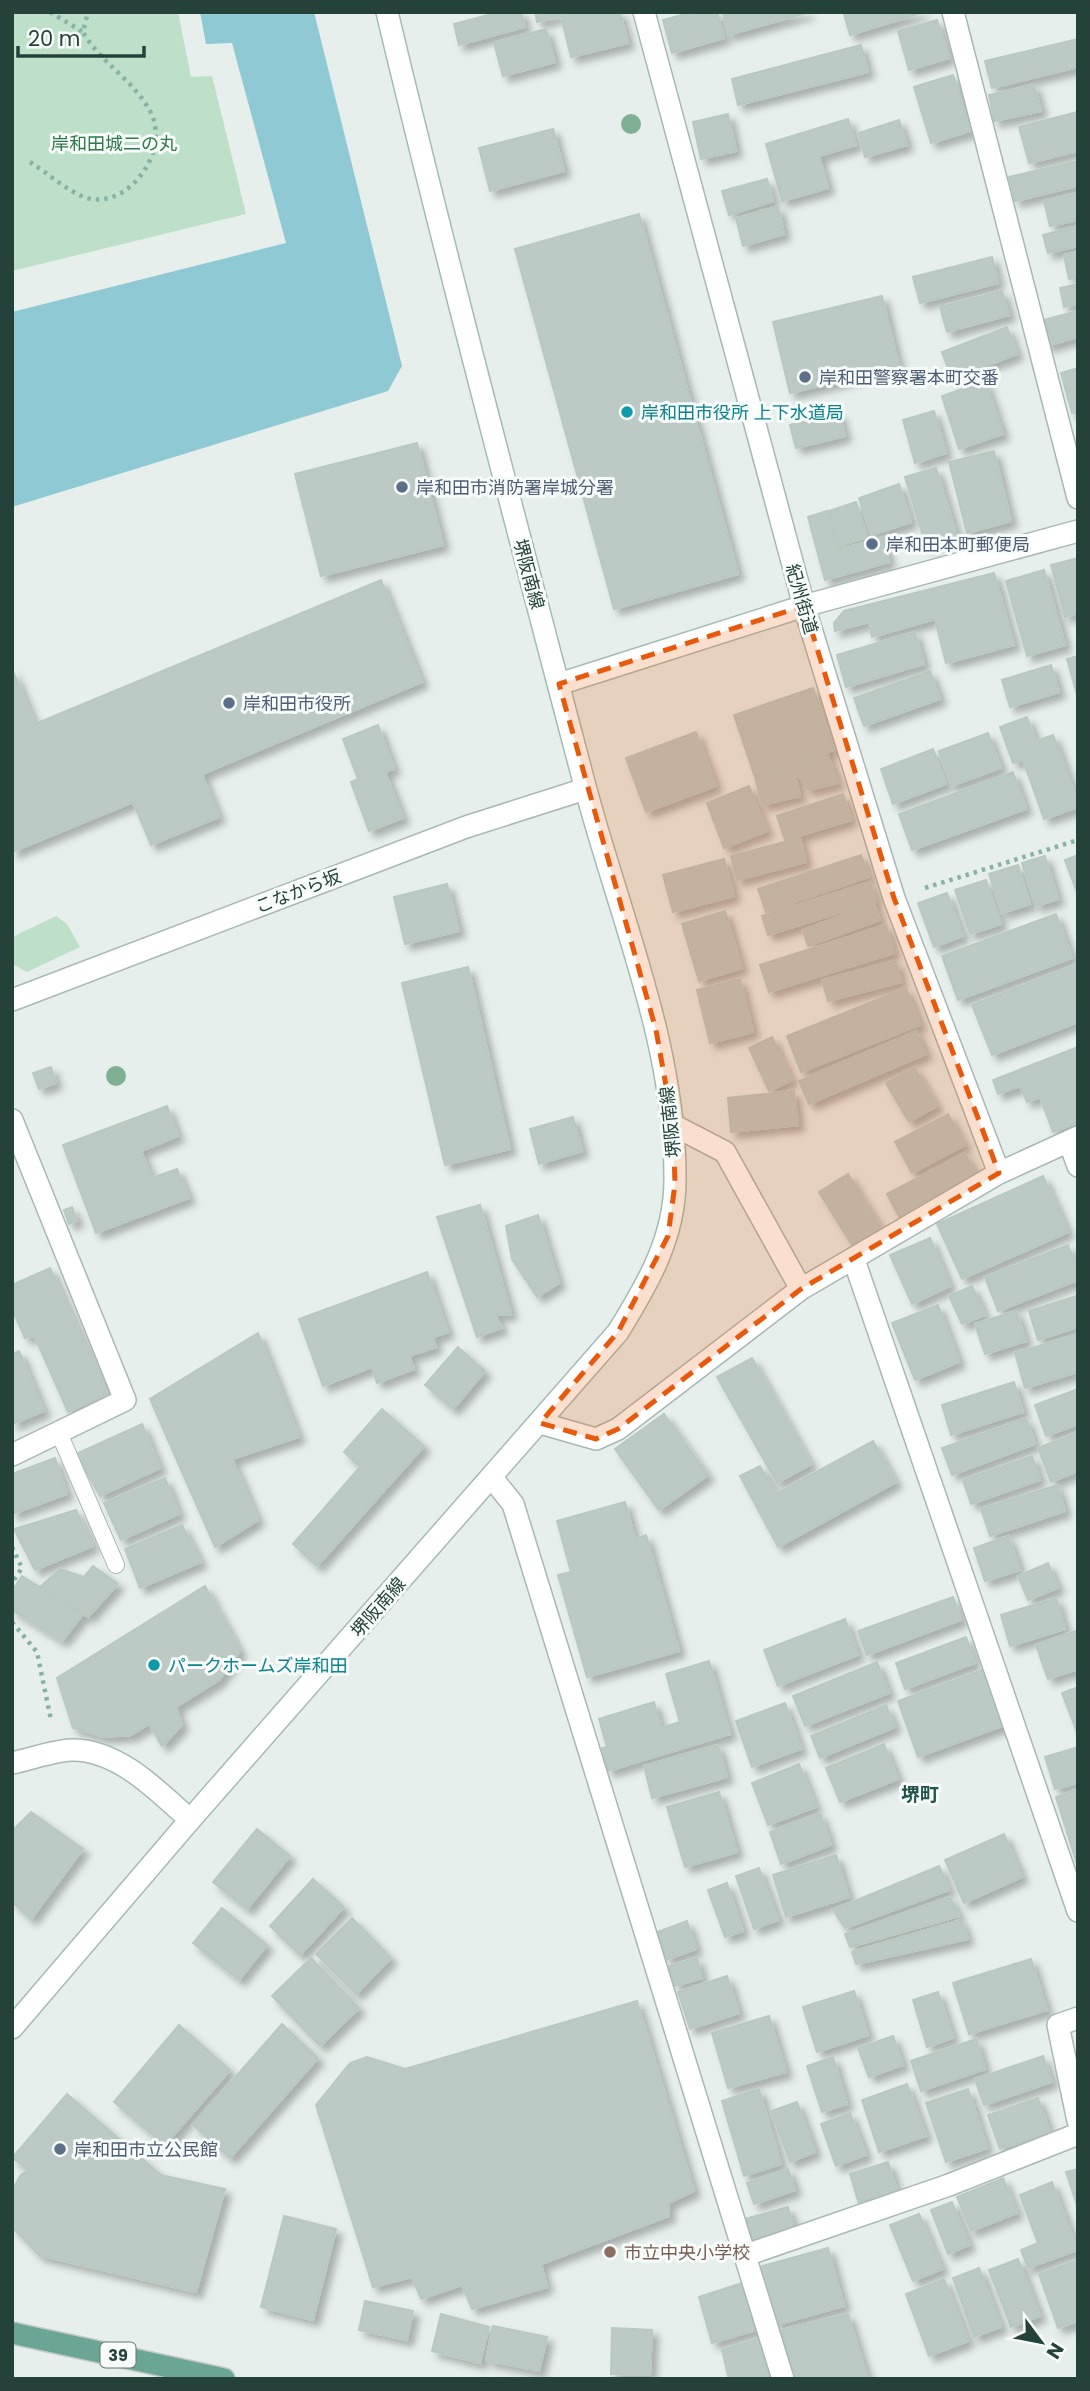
<svg xmlns="http://www.w3.org/2000/svg" width="1090" height="2391" font-family="Poppins,'Noto Sans JP',sans-serif">
  <defs>
    <filter id="shadow"><feDropShadow dx="6" dy="6" stdDeviation="3.5" flood-color="#0004"/></filter>
  </defs>
  <rect width="100%" height="100%" fill="#e6efeb"/>
  <!-- green -->
  <path fill="#bfe0c8" d="M12,12H178L191,77L212,76L246,214L12,271Z
    M56,916L67,924L80,947L27,972L12,964V937Z"/>
  <!-- water -->
  <path fill="#8ec9d4" d="M200,12H314L402,366L388,391L12,507V312L286,243L232,43L206,44Z"/>
  <!-- building -->
  <path fill="#bbcac4" stroke="#b8c9c2" stroke-width="2" filter="url(#shadow)" d="M499,12H521L525,27L459,45L454,24Z
    M535,12H620L628,43L571,57L561,16L537,22Z
    M693,12H717L724,38L672,53L663,20Z
    M723,12H810L728,35Z
    M849,12H924L850,35L844,14Z
    M937,20L949,58L909,70L898,31Z
    M546,29L555,62L503,76L494,43Z
    M1078,39V67L992,88L985,61Z
    M861,45L868,72L738,105L732,79Z
    M953,75L970,131L931,143L914,87Z
    M1034,85L1041,111L994,121L989,95Z
    M1077,112L1078,151L1029,163L1019,127Z
    M728,114L736,151L701,159L693,122Z
    M848,119L856,145L819,156L828,188L782,201L766,144Z
    M899,120L907,145L865,157L859,133Z
    M553,129L564,171L490,191L479,148Z
    M1077,161L1078,186L1015,201L1009,177Z
    M767,179L773,201L729,215L722,191Z
    M1078,193V220L1050,226L1044,201Z
    M778,207L784,234L743,246L736,218Z
    M639,214L738,574L614,609L515,249Z
    M1078,226V246L1048,253L1043,235Z
    M1078,252V277L1069,279L1064,255Z
    M992,257L998,283L920,303L913,277Z
    M1078,284V304L1064,307L1060,288Z
    M1002,291L1009,315L947,332L940,307Z
    M882,296L899,367L790,393L773,322Z
    M1078,311V337L1046,346L1040,321Z
    M1007,327L1017,354L952,379L942,352Z
    M1078,368V412L1072,413L1061,373Z
    M985,381L1003,434L959,449L942,396Z
    M934,411L946,453L915,463L903,420Z
    M839,413L845,436L796,448L790,425Z
    M417,443L443,545L321,576L295,474Z
    M994,451L1011,521L967,533L949,462Z
    M936,468L957,536L926,546L905,477Z
    M899,484L911,522L871,535L859,498Z
    M856,502L867,537L840,546L829,511Z
    M827,511L838,550L883,537L889,562L825,580L808,517Z
    M1078,558V613L1065,617L1051,565Z
    M1044,570L1065,645L1027,656L1006,581Z
    M994,573L1014,645L946,663L935,619L872,637L869,622L835,631L834,623L844,611Z
    M381,580L422,682L202,774L219,817L151,845L133,802L12,852V669L35,724Z
    M915,632L924,664L846,687L837,655Z
    M1078,656V691H1076L1067,659Z
    M1051,665L1059,692L1010,707L1002,680Z
    M930,671L940,699L864,726L854,698Z
    M813,688L834,750L755,777L734,715Z
    M1027,717L1036,741L1053,735L1078,803V807L1044,819L1023,760L1013,763L1000,727Z
    M378,725L394,769L385,772L403,818L369,831L351,782L358,779L343,739Z
    M696,732L716,786L646,812L626,758Z
    M988,733L1001,768L951,786L939,751Z
    M933,749L946,784L893,804L881,769Z
    M827,753L838,783L808,790L793,767Z
    M793,767L800,796L762,805L755,777Z
    M1013,772L1026,809L912,850L899,814Z
    M749,786L767,831L724,848L707,803Z
    M843,794L851,820L785,840L777,816Z
    M800,838L806,862L737,880L731,856Z
    M861,855L869,877L766,912L758,889Z
    M1078,855V895L1065,860Z
    M1045,856L1058,899L1036,906L1022,863Z
    M724,859L734,896L673,912L663,875Z
    M1018,865L1030,904L1002,913L989,874Z
    M986,880L1001,924L970,934L955,890Z
    M870,882L876,901L768,935L762,916Z
    M447,884L459,931L405,944L394,897Z
    M947,893L963,936L934,947L918,903Z
    M874,903L880,920L808,946L803,930Z
    M725,911L742,968L699,981L682,924Z
    M1056,914L1072,958L958,1000L942,956Z
    M886,925L894,953L769,992L760,965Z
    M896,961L901,982L828,1001L822,980Z
    M1078,964V1022L992,1055L972,1005Z
    M468,967L510,1149L445,1165L402,983Z
    M740,979L753,1032L710,1043L697,990Z
    M906,988L920,1025L801,1072L787,1036Z
    M916,1031L926,1054L809,1104L799,1081Z
    M772,1037L792,1080L769,1091L749,1048Z
    M1078,1047V1122L1053,1132L1040,1097L1027,1102L1020,1086L998,1094L993,1080Z
    M51,1067L56,1083L39,1089L33,1073Z
    M914,1067L937,1106L909,1122L886,1083Z
    M794,1091L798,1125L731,1132L728,1098Z
    M167,1106L178,1136L141,1151L152,1178L177,1169L189,1198L96,1233L63,1145Z
    M948,1114L965,1145L912,1173L895,1142Z
    M573,1117L582,1151L539,1164L530,1129Z
    M965,1153L980,1183L903,1224L887,1194Z
    M848,1174L882,1230L854,1248L819,1192Z
    M1043,1176L1068,1232L962,1279L937,1224Z
    M480,1205L511,1314L495,1315L502,1328L477,1337L437,1217Z
    M72,1207L77,1221L69,1224L64,1210Z
    M538,1215L559,1283L537,1297L512,1259L506,1226Z
    M930,1238L950,1286L912,1304L890,1255Z
    M1068,1245L1078,1271V1280L998,1311L985,1277Z
    M50,1268L107,1394L68,1412L34,1335L25,1338L12,1309V1285Z
    M427,1272L448,1332L433,1337L436,1347L409,1356L414,1369L377,1383L372,1367L323,1386L299,1319Z
    M972,1286L985,1315L962,1324L949,1296Z
    M1076,1296L1078,1327L1038,1340L1029,1311Z
    M938,1305L959,1362L915,1380L892,1323Z
    M1016,1311L1026,1341L985,1354L975,1324Z
    M258,1333L299,1437L232,1459L258,1520L215,1547L150,1399Z
    M1078,1334V1372L1025,1388L1015,1353Z
    M458,1347L485,1371L453,1409L425,1385Z
    M19,1351L44,1411L12,1424V1354Z
    M752,1358L811,1464L777,1483L717,1377Z
    M1014,1382L1023,1412L951,1435L942,1405Z
    M1078,1389V1424L1046,1436L1035,1405Z
    M382,1409L424,1446L317,1566L293,1544L360,1467L344,1452Z
    M664,1414L708,1475L659,1510L615,1449Z
    M1026,1418L1035,1444L952,1475L942,1448Z
    M142,1424L160,1468L100,1496L76,1454Z
    M1078,1432V1471L1051,1482L1038,1448Z
    M873,1441L896,1482L778,1547L740,1476L760,1466L776,1494Z
    M1032,1456L1040,1480L971,1504L963,1480Z
    M55,1458L67,1494L12,1514V1474Z
    M165,1478L179,1514L121,1540L104,1503Z
    M1057,1485L1065,1511L990,1536L981,1509Z
    M625,1502L635,1539L646,1535L679,1651L587,1677L558,1575L571,1572L557,1521Z
    M76,1510L93,1546L35,1570L14,1529Z
    M182,1525L201,1562L140,1588L125,1549Z
    M1008,1536L1020,1570L985,1581L974,1548Z
    M1048,1563L1058,1588L1028,1600L1018,1576Z
    M93,1566L118,1584L88,1617L40,1587L60,1569L84,1577Z
    M22,1576L83,1614L62,1641L12,1610V1591Z
    M205,1586L240,1651L219,1680L176,1707L182,1725L162,1746L149,1724L131,1735L104,1737L73,1728L57,1678Z
    M953,1597L961,1620L867,1655L858,1631Z
    M1056,1598L1065,1629L1010,1646L1001,1615Z
    M845,1619L858,1655L778,1686L764,1650Z
    M1078,1630V1669L1048,1679L1036,1645Z
    M966,1637L975,1663L905,1689L896,1663Z
    M709,1661L730,1734L608,1771L602,1748L607,1747L599,1719L654,1702L661,1728L680,1722L666,1674Z
    M877,1662L889,1693L805,1726L793,1696Z
    M985,1669L1005,1725L918,1757L898,1701Z
    M1078,1687V1735L1062,1693Z
    M785,1703L801,1749L752,1767L736,1721Z
    M886,1705L895,1727L820,1758L811,1736Z
    M884,1744L898,1779L840,1802L826,1768Z
    M718,1745L727,1777L652,1798L644,1766Z
    M1078,1747V1783L1055,1789L1045,1757Z
    M799,1764L816,1807L768,1825L752,1783Z
    M1078,1789V1864H1077L1056,1797Z
    M719,1792L737,1852L685,1867L667,1807Z
    M31,1812L83,1849L31,1919L12,1902V1831Z
    M820,1813L831,1845L781,1864L770,1832Z
    M257,1829L290,1856L247,1909L213,1882Z
    M1004,1834L1022,1877L964,1903L945,1860Z
    M836,1855L849,1897L786,1917L773,1875Z
    M939,1866L949,1890L845,1928L833,1910Z
    M759,1868L778,1920L754,1929L736,1876Z
    M313,1879L344,1907L300,1955L270,1926Z
    M727,1883L743,1931L725,1937L708,1890Z
    M950,1897L959,1916L850,1947L845,1934Z
    M222,1908L267,1945L239,1980L193,1943Z
    M352,1918L391,1958L356,1994L316,1954Z
    M961,1920L968,1939L856,1964L852,1952Z
    M687,1921L696,1949L666,1960L657,1932Z
    M311,1958L359,2008L320,2046L272,1996Z
    M697,1958L702,1978L675,1986L669,1966Z
    M1031,1959L1047,2010L969,2034L953,1983Z
    M727,1976L739,2013L690,2029L678,1992Z
    M854,1991L868,2035L817,2052L803,2007Z
    M938,1992L953,2038L927,2047L913,2000Z
    M637,2001L694,2191L668,2203L669,2216L541,2264L547,2287L472,2309L462,2285L421,2299L412,2277L373,2287L316,2105L350,2063L367,2057L405,2069Z
    M769,2016L786,2072L728,2088L712,2033Z
    M282,2024L318,2058L230,2158L193,2125Z
    M179,2025L230,2070L165,2145L114,2102Z
    M893,2036L903,2065L869,2077L858,2048Z
    M976,2039L985,2069L921,2091L911,2061Z
    M1043,2056L1052,2082L984,2105L975,2079Z
    M833,2057L847,2104L822,2112L807,2066Z
    M907,2084L926,2136L879,2152L862,2100Z
    M759,2089L781,2164L744,2176L722,2101Z
    M968,2089L987,2148L946,2162L926,2103Z
    M67,2094L161,2175L225,2189L196,2292L39,2255L12,2227V2191L20,2176L29,2169L12,2158Z
    M1038,2098L1050,2133L1000,2149L988,2115Z
    M797,2102L815,2152L790,2162L771,2111Z
    M850,2113L866,2155L836,2166L821,2124Z
    M888,2162L897,2191L859,2204L850,2174Z
    M788,2169L795,2190L754,2204L747,2183Z
    M1078,2169V2208L1066,2172Z
    M1003,2178L1017,2213L971,2231L957,2197Z
    M1052,2182L1077,2250L1028,2268L1021,2250L1038,2243L1020,2195Z
    M952,2202L969,2245L948,2254L931,2210Z
    M788,2207L794,2230L751,2241L745,2219Z
    M919,2214L942,2269L913,2281L890,2225Z
    M284,2216L336,2229L313,2320L261,2307Z
    M828,2248L844,2306L775,2325L759,2267Z
    M1018,2259L1040,2316L1011,2327L989,2270Z
    M1078,2260V2321L1058,2328L1039,2274Z
    M979,2268L1001,2327L974,2337L953,2278Z
    M944,2279L968,2341L929,2356L906,2294Z
    M742,2283L756,2330L712,2343L699,2297Z
    M365,2301L413,2311L407,2340L359,2330Z
    M441,2314L489,2327L480,2363L432,2351Z
    M848,2314L868,2379H796L781,2330Z
    M493,2326L547,2337L539,2371L486,2360Z
    M612,2328L652,2330L650,2375L611,2374Z
    M761,2338L772,2379H729L722,2350Z"/>
  <g fill="none" stroke-linecap="round" stroke-linejoin="round">
    <defs>
      <path id="lane" d="M59,1433L116,1565"/>
      <path id="street" d="M644,12L804,606L894,898L999,1173
        M953,12L1078,498
        M804,606L1078,531
        M12,1000L466,827L585,789
        M12,1120L125,1400L12,1455
        M673,1125L725,1152L801,1289
        M1069,1141L1078,1166
        M854,1260L1078,1911
        M540,1423L596,1439L618,1429L801,1289L999,1173L1078,1137
        M492,1478L513,1504L783,2379
        M12,1763C31,1759 52,1751 71,1750C118,1749 158,1791 190,1820
        M1078,2018L1058,2025L1078,2121
        M746,2255L949,2185L1078,2134"/>
      <path id="secondary" d="M559,684L804,606
        M12,2028L190,1820L618,1332C647,1285 675,1238 675,1180C676,1045 619,915 585,786C517,528 449,271 387,12"/>
      <path id="primary" d="M12,2333L224,2379"/>
    </defs>
    <!-- lane casing -->
    <use href="#lane" stroke="#a8b8b2" stroke-width="18"/>
    <!-- street casing -->
    <use href="#street" stroke="#a8b8b2" stroke-width="24"/>
    <!-- secondary casing -->
    <use href="#secondary" stroke="#a4bbb3" stroke-width="24"/>
    <!-- primary casing -->
    <use href="#primary" stroke="#c2cac8" stroke-width="24"/>
    <!-- path -->
    <path stroke="#86b3a5" stroke-width="4.5" stroke-dasharray="3.5 5" stroke-linecap="butt" d="M50,12L83,32
      M30,162C46,172 66,190 84,197C126,212 169,154 152,115C136,81 101,64 83,32L88,12
      M925,888L1078,840
      M12,1547L22,1568L12,1583
      M12,1622L37,1652L51,1720"/>
    <!-- lane -->
    <use href="#lane" stroke="#fff" stroke-width="16"/>
    <!-- street -->
    <use href="#street" stroke="#fff" stroke-width="21"/>
    <!-- secondary -->
    <use href="#secondary" stroke="#fff" stroke-width="21"/>
    <!-- primary -->
    <use href="#primary" stroke="#6aa596" stroke-width="21"/>
  </g>
  <!-- trees -->
  <g fill="#80af93">
    <circle cx="631" cy="124" r="10"/>
    <circle cx="116" cy="1076" r="10"/>
  </g>
  <!-- marked area -->
  <path fill="#e8590c" fill-opacity="0.2" stroke="#e8590c" stroke-width="5" stroke-dasharray="14 9" stroke-linejoin="round" d="M804,606L894,898L999,1173L801,1289L618,1429L596,1439L540,1423L618,1332L668,1236L675,1184L673,1125L656,1030L559,684Z"/>
  <!-- markers -->
  <g fill="#5c6f8a" stroke="#f7fbf9" stroke-width="2.5">
    <circle cx="805" cy="377" r="7"/>
    <circle cx="402" cy="487" r="7"/>
    <circle cx="872" cy="544" r="7"/>
    <circle cx="229" cy="703" r="7"/>
    <circle cx="60" cy="2149" r="7"/>
  </g>
  <g fill="#0f9aa8" stroke="#f7fbf9" stroke-width="2.5">
    <circle cx="627" cy="412" r="7"/>
    <circle cx="154" cy="1665" r="7"/>
  </g>
  <circle fill="#8d6e63" stroke="#f7fbf9" stroke-width="2.5" cx="610" cy="2252" r="7"/>
  <g text-anchor="middle" dominant-baseline="central" stroke-width="6" stroke-linejoin="round" paint-order="stroke">
    <!-- shield labels -->
    <rect fill="#f7fbf9" stroke="#637a73" stroke-width="2" x="100.5" y="2342.5" width="35" height="25" rx="5"/>
    <g font-size="16" font-weight="bold" fill="#24423a">
      <text x="118" y="2355">39</text>
    </g>
    <!-- park labels -->
    <g font-size="18" fill="#2d7a4b" stroke="#f7fbf9">
      <text x="114" y="143">岸和田城二の丸</text>
    </g>
    <!-- service labels -->
    <g font-size="18" fill="#4e5e75" stroke="#f7fbf9" text-anchor="start">
      <text x="819" y="377">岸和田警察署本町交番</text>
      <text x="416" y="487">岸和田市消防署岸城分署</text>
      <text x="886" y="544">岸和田本町郵便局</text>
      <text x="243" y="703">岸和田市役所</text>
      <text x="74" y="2149">岸和田市立公民館</text>
    </g>
    <!-- culture labels -->
    <g font-size="18" fill="#0d838f" stroke="#f7fbf9" text-anchor="start">
      <text x="641" y="412">岸和田市役所 上下水道局</text>
      <text x="168" y="1665">パークホームズ岸和田</text>
    </g>
    <!-- street labels -->
    <g font-size="18" fill="#24423a" stroke="#f7fbf9">
      <text transform="translate(529 574) rotate(75)">堺阪南線</text>
      <text transform="translate(802 599) rotate(74)">紀州街道</text>
      <text transform="translate(298 891) rotate(-21)">こなから坂</text>
      <text transform="translate(670 1122) rotate(-96)">堺阪南線</text>
      <text transform="translate(378 1607) rotate(-49)">堺阪南線</text>
    </g>
    <!-- education labels -->
    <g font-size="18" fill="#785e54" stroke="#f7fbf9" text-anchor="start">
      <text x="624" y="2252">市立中央小学校</text>
    </g>
    <!-- neighbourhood labels -->
    <g font-size="19" font-weight="bold" fill="#1f5548" stroke="#f7fbf9">
      <text x="920" y="1794">堺町</text>
    </g>
  </g>
  <!-- border -->
  <rect width="1090" height="2391" fill="none" stroke="#24423a" stroke-width="28"/>
  <!-- north arrow -->
  <g transform="translate(1041 2342) rotate(122)" stroke="#f7fbf9" stroke-width="5" paint-order="stroke">
  <path d="M0-5L12 26L0 18L-12 26Z" fill="#24423a"/>
  <text y="-10" font-size="19" font-weight="bold" text-anchor="middle" fill="#24423a">N</text>
  </g>
  <!-- scale -->
  <path d="M18 46v10h126v-10" fill="none" stroke="#24423a" stroke-width="3.5"/>
  <text x="28" y="46" font-size="21" fill="#24423a" stroke="#f7fbf9" stroke-width="5" paint-order="stroke">20 m</text>
</svg>
